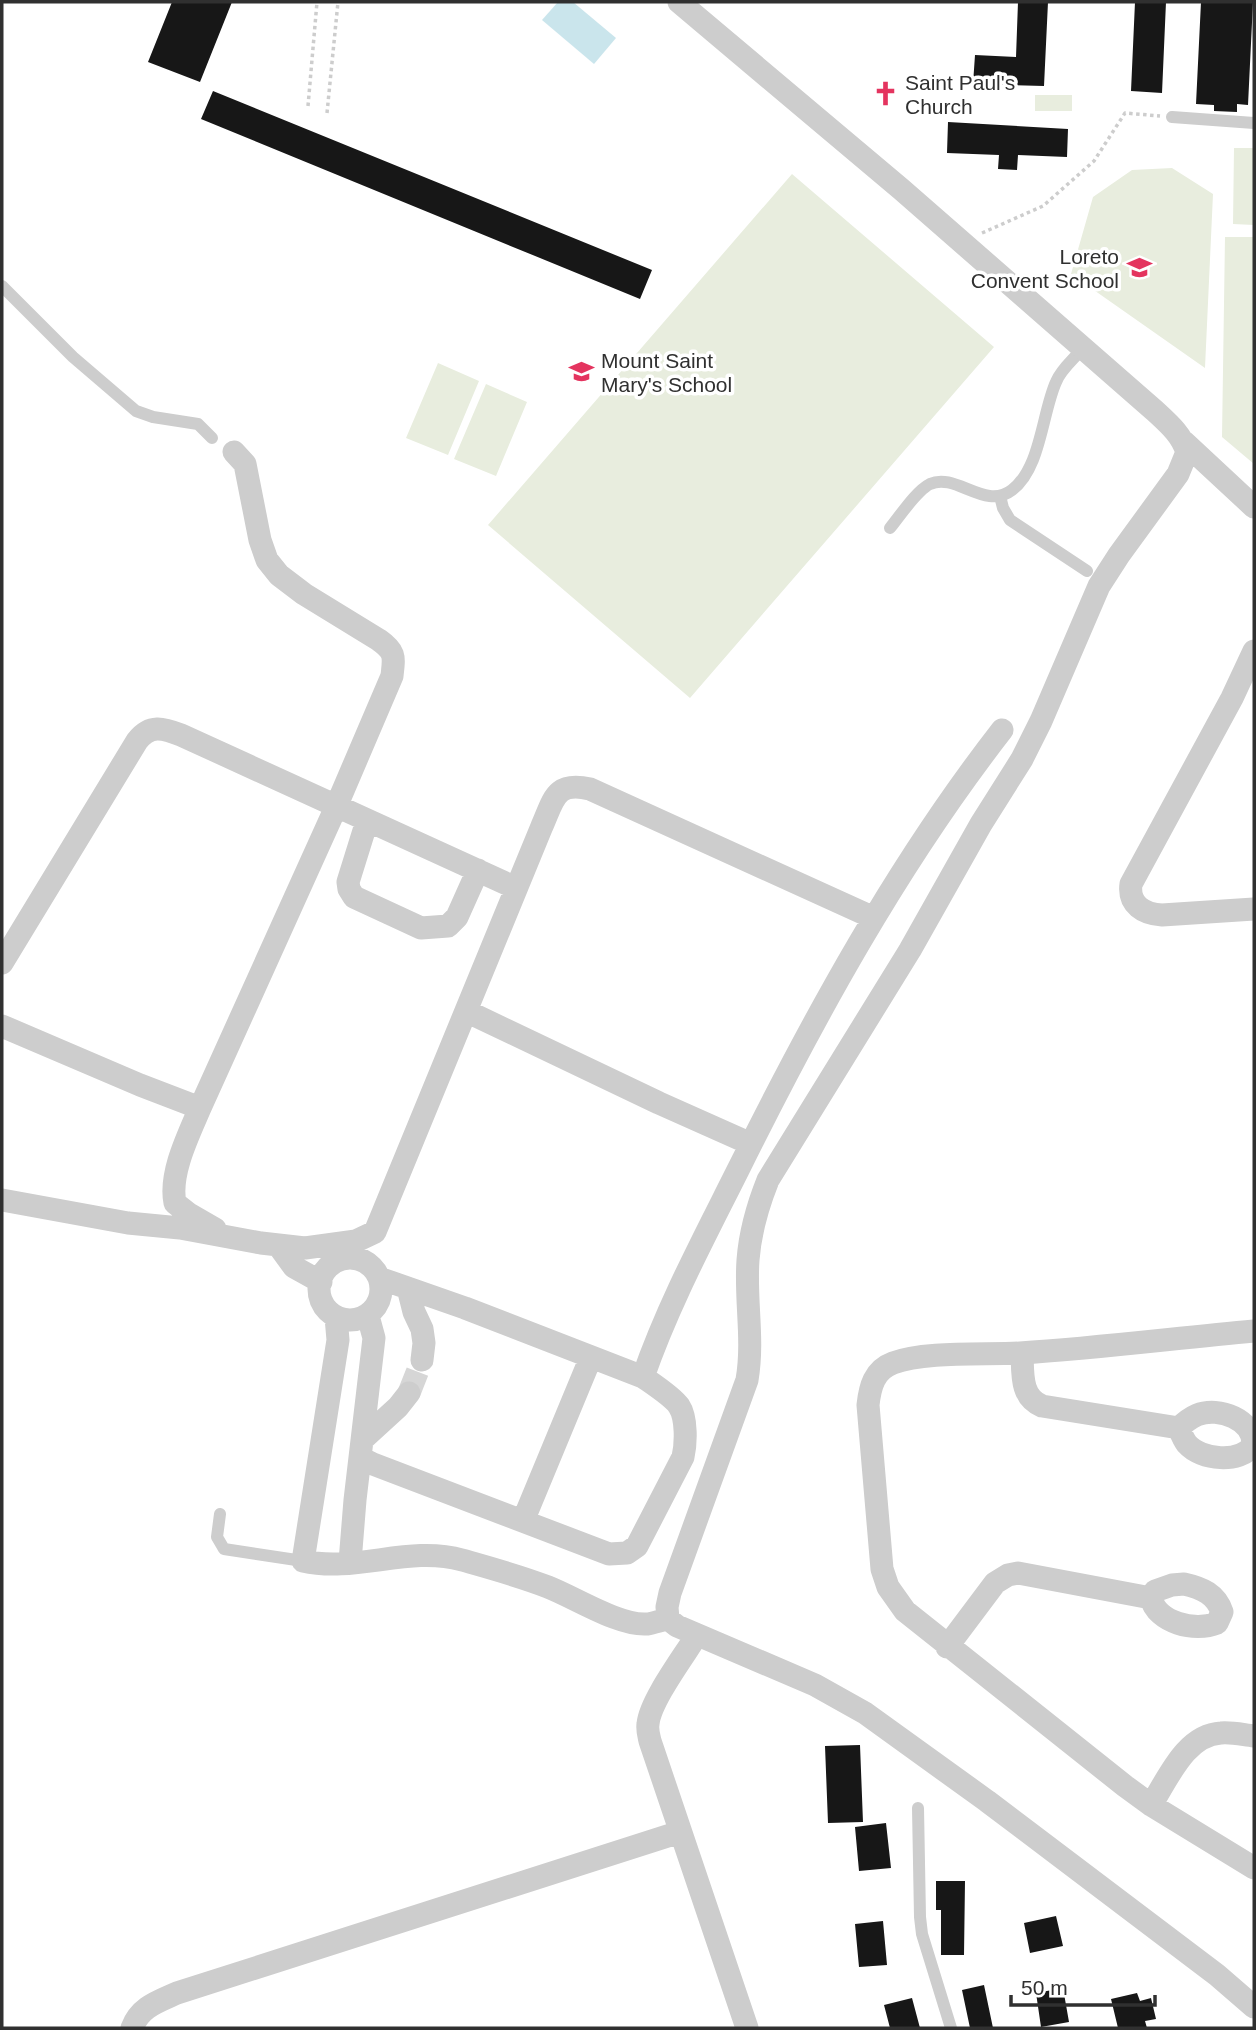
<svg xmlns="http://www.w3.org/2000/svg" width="1256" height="2030" font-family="Helvetica,sans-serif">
  <rect width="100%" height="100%" fill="#fff"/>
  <!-- green -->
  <path fill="#e8edde" d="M1035,95H1072V111H1035Z
    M1234,148H1254V225L1233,224Z
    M1172,168L1213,194L1205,368L1071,274L1093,197L1132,170Z
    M792,174L994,347L690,698L488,525Z
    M1225,237H1254V464L1222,437Z
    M438,363L479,381L448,455L406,438Z
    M486,384L527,402L496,476L454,459Z"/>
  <!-- water -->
  <path fill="#cae5ec" d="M558,2H573L616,38L594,64L542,20Z"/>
  <!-- building -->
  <path fill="#171717" d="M172,2H232L200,82L148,62Z
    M1018,2H1048L1044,86L973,84L975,55L1016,57Z
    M1135,2H1166L1162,93L1131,91Z
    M1201,2H1253L1248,105L1237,104V112L1214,111V105L1196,104Z
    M213,91L652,270L640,299L201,119Z
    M948,122L1068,129L1067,157L1018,155L1017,170L998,169L999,155L947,153Z
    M860,1745L863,1822L828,1823L825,1746Z
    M886,1823L891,1868L859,1871L855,1827Z
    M936,1881H965L964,1955H941V1910H936Z
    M1056,1916L1063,1946L1030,1953L1024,1923Z
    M883,1921L887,1965L859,1967L855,1924Z
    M984,1985L993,2028H970L962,1990Z
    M1063,1988L1069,2022L1041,2027L1036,1993Z
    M1137,1993L1140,2001L1151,1998L1156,2019L1145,2021L1147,2028H1118L1111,1999Z
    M912,1998L920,2028H890L884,2005Z"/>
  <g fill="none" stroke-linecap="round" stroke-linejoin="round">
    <!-- street-tunnel -->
    <path stroke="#d6d6d6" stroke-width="23" stroke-dasharray="23 11" stroke-linecap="butt" d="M409,1393L422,1360"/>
    <!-- path -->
    <path stroke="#cdcdcd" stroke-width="3.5" stroke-dasharray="3.5 3.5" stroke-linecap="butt" d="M308,106L317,2
      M327,113L338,2
      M982,233L1043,206L1094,161L1125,113L1160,116"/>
    <!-- lane -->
    <path stroke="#cdcdcd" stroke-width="12" d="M1172,117L1254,123
      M2,286L73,357L136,411L153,417L198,424L212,438
      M1000,496L1003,508L1010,520L1087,571
      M890,528C900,516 916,491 930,484C956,472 985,511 1012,490C1041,468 1042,413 1056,382C1061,369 1074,359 1083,348
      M220,1514L217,1537L224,1549L303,1561
      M918,1808L920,1917L922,1934L951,2028"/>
    <!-- street -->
    <path stroke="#cdcdcd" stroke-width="23" d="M679,2L901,189L1155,411C1169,424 1181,434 1187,452L1178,474L1119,555L1099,586L1041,721L1022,759L981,824L910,950L768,1180C758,1205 750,1233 748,1260C745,1300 754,1339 747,1380L670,1593L667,1607L668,1619L677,1626L815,1685L865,1713L987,1801L1217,1975L1254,2007
      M1184,442L1254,507
      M1254,651L1232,698L1131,884C1128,905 1144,914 1162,915L1254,909
      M367,821L348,882L349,889L354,897L421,928L448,926L457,917L478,870
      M2,963L137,741C150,724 163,728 181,735L516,888
      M466,1011L659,1103L751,1144
      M2,1026L140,1085L200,1108
      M2,1200L128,1223L180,1228L261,1243L305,1248L356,1241L375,1232L542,826C554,799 555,781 590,789L874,918
      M215,1229L189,1214L175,1203C169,1174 188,1136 200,1108L336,807L392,676C394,657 396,652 379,640L304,594L279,575L267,560L260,540L245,464L234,452
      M278,1245L294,1267L321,1282
      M319 1289a31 31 0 1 1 62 0a31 31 0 1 1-62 0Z
      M379,1278L465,1308L643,1377
      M408,1288L414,1312L422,1329L424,1343L422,1360
      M336,1317L338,1340L303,1561C356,1573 409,1545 462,1560C490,1568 520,1576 548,1587C576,1598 619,1626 647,1624C654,1623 662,1620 668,1619
      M1254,1331C1176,1338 1098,1348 1020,1353C985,1355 924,1351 893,1363C874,1370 870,1387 868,1405L882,1569L888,1587L905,1611L1125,1786L1151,1805L1254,1868
      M1022,1353C1023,1373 1020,1397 1042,1406L1179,1428C1184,1423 1190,1418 1197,1415C1219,1406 1254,1420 1253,1445C1240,1464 1201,1460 1187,1444C1183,1439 1181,1433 1179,1428
      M363,1439L398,1407L409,1393
      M361,1458L373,1464L609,1554L627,1553L637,1546L683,1457C686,1444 687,1418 679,1406C673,1397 653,1384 643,1377C668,1305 704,1238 738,1170C814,1017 897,865 1002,730
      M523,1521L591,1357
      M350,1562L355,1500L374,1338L368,1316
      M1184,1584C1202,1588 1216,1594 1222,1612L1217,1623C1195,1632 1157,1623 1151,1598L1155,1591L1172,1585Z
      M697,1635C684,1656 650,1701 648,1724C647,1730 649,1736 650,1741L747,2028
      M947,1647L995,1583L1008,1575L1018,1573L1151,1598
      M1151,1805C1168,1779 1185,1735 1221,1733C1232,1732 1244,1735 1254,1736
      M132,2028C140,2007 157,2002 177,1993L680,1832"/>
  </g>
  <!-- icons -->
  <defs>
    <symbol id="church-bare" viewBox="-9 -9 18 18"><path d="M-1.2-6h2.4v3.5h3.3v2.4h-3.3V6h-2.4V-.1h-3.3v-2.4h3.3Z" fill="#e4345f" stroke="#fff" stroke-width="2.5" paint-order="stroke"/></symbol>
    <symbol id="school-bare" viewBox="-9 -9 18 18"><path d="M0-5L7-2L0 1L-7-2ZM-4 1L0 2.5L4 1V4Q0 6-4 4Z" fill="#e4345f" stroke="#fff" stroke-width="2.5" paint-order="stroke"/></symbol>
  </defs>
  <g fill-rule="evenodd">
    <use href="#church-bare" x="868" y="76" width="35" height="35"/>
    <use href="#school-bare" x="1122" y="250" width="35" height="35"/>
    <use href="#school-bare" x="564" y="354" width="35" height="35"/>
  </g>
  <g text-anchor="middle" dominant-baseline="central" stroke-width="7" stroke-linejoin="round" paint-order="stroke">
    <!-- poi labels -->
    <g font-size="21" fill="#303030" stroke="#fff" text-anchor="start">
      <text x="905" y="82">Saint Paul's<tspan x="905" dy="24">Church</tspan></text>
      <text x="1119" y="256" text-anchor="end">Loreto<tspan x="1119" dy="24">Convent School</tspan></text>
      <text x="601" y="360">Mount Saint<tspan x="601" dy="24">Mary's School</tspan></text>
    </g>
  </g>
  <!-- border -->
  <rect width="1256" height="2030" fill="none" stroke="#303030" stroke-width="7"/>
  <!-- scale -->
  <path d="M1011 1995v10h144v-10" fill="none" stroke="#303030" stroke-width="3.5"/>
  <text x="1021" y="1995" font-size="21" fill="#303030" stroke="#ffffff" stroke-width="5" paint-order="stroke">50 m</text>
</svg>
